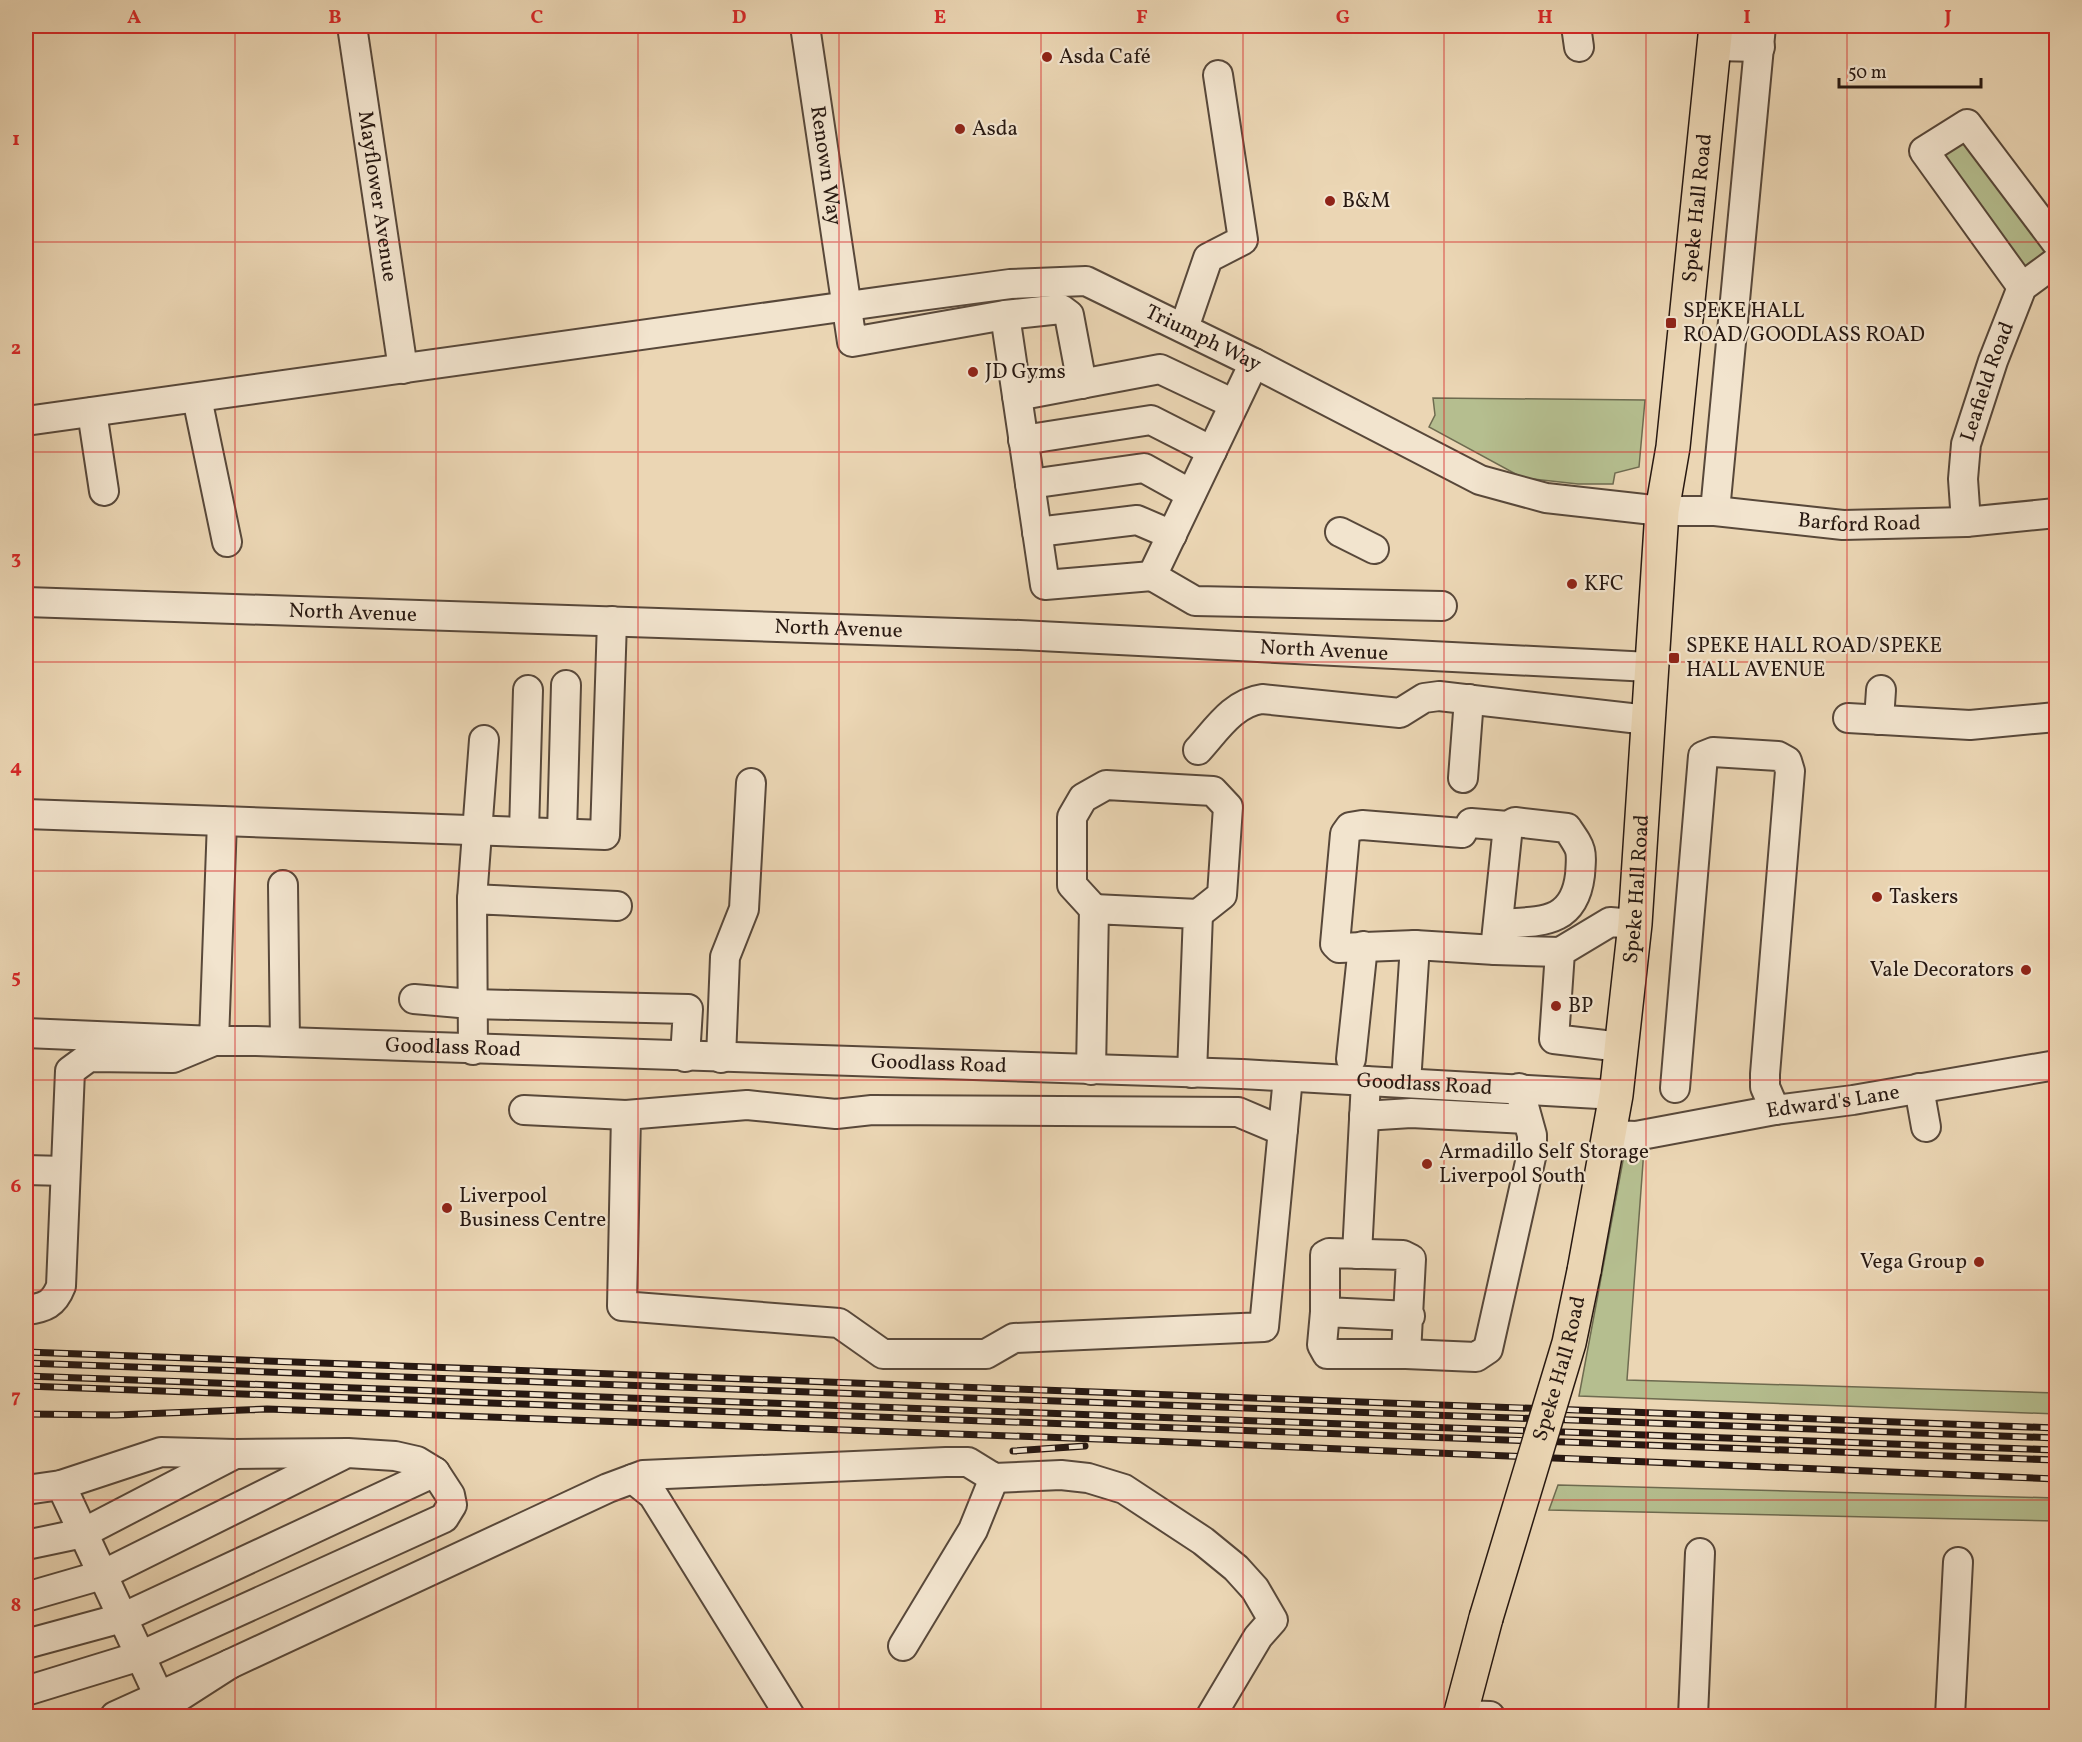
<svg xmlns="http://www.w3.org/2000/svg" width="2082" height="1742" font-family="Vollkorn,serif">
  <rect width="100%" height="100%" fill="#ebd6b4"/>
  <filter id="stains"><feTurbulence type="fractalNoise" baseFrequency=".00333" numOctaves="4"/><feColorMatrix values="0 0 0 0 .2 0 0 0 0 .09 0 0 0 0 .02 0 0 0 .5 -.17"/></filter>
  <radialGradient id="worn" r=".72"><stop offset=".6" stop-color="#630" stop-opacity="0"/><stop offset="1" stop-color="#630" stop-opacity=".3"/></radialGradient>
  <!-- green -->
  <path fill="#b5be8f" stroke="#6e6b50" stroke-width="1.5" d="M1967,124L2056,242L2022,287L1924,151Z
    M1433,398L1645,400L1639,467L1615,473L1613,484H1578L1523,478L1429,427L1435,415Z
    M1644,1149L1627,1380L2056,1393V1414L1579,1396L1624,1155Z
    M1558,1485L2056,1498V1521L1549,1510Z"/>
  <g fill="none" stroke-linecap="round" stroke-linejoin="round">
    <defs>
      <g id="minor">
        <path id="s1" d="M352,26L403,369"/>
        <path id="s2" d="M805,26L852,342L1005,315L1061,309L1069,315L1082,384"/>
        <path d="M1576,26L1579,47"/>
        <path d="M1714,46L1760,47"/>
        <path d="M2022,287L1924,151L1967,124L2056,242"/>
        <path d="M1005,315L1045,585L1152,576"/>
        <path d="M1184,328L1208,258L1243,240L1218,75"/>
        <path d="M1254,363L1152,576L1195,601L1442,606"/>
        <path d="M1017,396L1160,369L1234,404"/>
        <path d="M197,398L227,542"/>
        <path d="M92,412L104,491"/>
        <path id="s3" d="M26,421L898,299L1010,284L1086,281L1254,363L1480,480L1546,498L1662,511H1715L1843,525L1966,522L2056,513"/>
        <path d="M1023,440L1151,420L1212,451"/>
        <path d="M1030,484L1144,468L1191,494"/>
        <path d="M1715,511L1761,26"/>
        <path id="s4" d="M1966,522L1963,479L1966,444L1993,361L2022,287L2056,262"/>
        <path d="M1037,532L1137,520L1172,535"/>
        <path d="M1340,532L1374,549"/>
        <path id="s5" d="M26,602L1020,635L1650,667"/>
        <path d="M1848,718L1970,725L2056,717"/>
        <path d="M1879,720L1881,690"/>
        <path d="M1198,750C1217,729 1233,703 1262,699L1400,713L1424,698L1439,696L1648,720"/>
        <path d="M1463,778L1469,699"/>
        <path d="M26,814L222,821L214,1041L26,1033"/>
        <path d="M222,821L605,835L612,621"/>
        <path d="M1471,823L1508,826L1515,822L1567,828C1582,850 1582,849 1580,875C1574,925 1540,921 1499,924"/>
        <path d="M1508,826L1495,950L1560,952"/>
        <path d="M524,832L528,690"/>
        <path d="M562,833L566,685"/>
        <path d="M283,885L285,1042"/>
        <path d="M472,899L484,740"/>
        <path d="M1094,909L1072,885V817L1083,798L1106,785L1213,791L1228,807L1222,895L1198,914"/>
        <path d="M1415,945L1339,948L1335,944L1345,834L1350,827L1362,825L1462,833"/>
        <path d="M414,999L471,1004L688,1009L685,1057"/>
        <path d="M1621,1047L1554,1039L1560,952L1610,922L1635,924"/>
        <path d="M473,1050L472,899L617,906"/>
        <path d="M721,1058L725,957L744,909L751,783"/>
        <path d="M1351,1059L1363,946"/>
        <path d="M1091,1070L1094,909L1198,914L1192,1073"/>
        <path d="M1406,1083L1415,945L1495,950"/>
        <path d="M1675,1088L1703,756L1713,752L1778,756L1787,761L1790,771L1765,1074V1087L1775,1110"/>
        <path d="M1919,1088L1926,1127"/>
        <path d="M524,1110L626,1115"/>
        <path d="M1364,1116L1411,1113L1527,1119"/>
        <path d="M1283,1131L1238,1112L872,1110L836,1114L747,1105L626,1115L622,1306L839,1323L883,1354H986L1014,1338L1264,1327L1288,1077"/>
        <path id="s6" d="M1610,1135L1636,1136L1775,1110L1853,1100L2056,1065"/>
        <path d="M26,1170L65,1171"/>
        <path d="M1357,1254L1366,1081"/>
        <path id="s7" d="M26,1310C45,1308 54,1304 61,1286L70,1071L89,1057L173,1058L214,1041H256L1242,1074L1616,1095"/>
        <path d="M1325,1312L1322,1345L1327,1354H1406L1411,1259L1403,1255L1329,1253L1325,1255V1312L1410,1316"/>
        <path d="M1406,1354L1476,1357L1488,1349L1532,1153V1135L1519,1088"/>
        <path d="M633,1479L653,1495L790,1716"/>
        <path d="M61,1485L164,1707"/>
        <path d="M26,1490L61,1485L161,1452L235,1454L348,1453L395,1456L417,1461L435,1472L450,1495L452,1505L444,1518L140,1656L26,1691"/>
        <path d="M26,1545L83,1533L235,1454"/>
        <path d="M26,1597L102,1575L341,1456"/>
        <path d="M26,1644L122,1618L435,1472"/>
        <path d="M903,1646L973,1530L994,1478"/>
        <path d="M230,1664L608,1488L643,1475L946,1462H968L994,1478L1061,1475L1088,1478L1124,1489L1203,1541L1236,1568L1255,1589L1273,1620L1258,1637L1211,1716"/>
        <path d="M1461,1715L1490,1716"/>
        <path d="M115,1716L230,1664L149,1716"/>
        <path d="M1693,1716L1700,1553"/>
        <path d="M1950,1716L1958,1562"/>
      </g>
      <g id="highway">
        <path id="s8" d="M1584,1271L1616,1095L1635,924L1662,511L1673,447L1716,26"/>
        <path d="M1460,1716L1486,1618"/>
      </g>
    </defs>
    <!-- minor casing -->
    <use href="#minor" stroke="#58483a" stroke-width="32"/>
    <!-- highway casing -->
    <use href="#highway" stroke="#271811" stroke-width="36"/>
    <!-- minor -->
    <use href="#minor" stroke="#f2e4ce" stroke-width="28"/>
    <!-- highway -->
    <use href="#highway" stroke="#ebd6b4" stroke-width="33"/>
    <defs>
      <path id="rail" d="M26,1352L2056,1428
        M26,1363L2056,1438
        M26,1376L2056,1450
        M26,1386L2056,1460
        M26,1414L116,1415L267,1409L1151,1441L2056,1479
        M1013,1451L1085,1446"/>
    </defs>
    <!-- rail casing -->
    <use href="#rail" stroke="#271811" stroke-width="7"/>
    <!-- rail -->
    <use href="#rail" stroke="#f2e4ce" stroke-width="4.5" stroke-dasharray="14" stroke-linecap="butt"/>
    <defs>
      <g id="highway-bridge">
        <path id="s9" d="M1486,1618L1569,1343L1584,1271"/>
      </g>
    </defs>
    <!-- highway-bridge casing -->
    <use href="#highway-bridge" stroke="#271811" stroke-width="36" stroke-linecap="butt"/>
    <!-- highway-bridge -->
    <use href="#highway-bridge" stroke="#ebd6b4" stroke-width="33"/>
  </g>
  <!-- grid -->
  <path fill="none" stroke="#d62828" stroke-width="1.5" stroke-opacity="0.55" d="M235,26V1716M436,26V1716M638,26V1716M839,26V1716M1041,26V1716M1243,26V1716M1444,26V1716M1646,26V1716M1847,26V1716M26,242H2056M26,452H2056M26,662H2056M26,871H2056M26,1080H2056M26,1290H2056M26,1500H2056"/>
  <!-- markers -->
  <g fill="#8f2418" stroke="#f2e4ce" stroke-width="2">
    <circle cx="1047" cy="57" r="6"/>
    <circle cx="960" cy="129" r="6"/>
    <circle cx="1330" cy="201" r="6"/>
    <rect x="1665" y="317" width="12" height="12" rx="3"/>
    <circle cx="973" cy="372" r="6"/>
    <circle cx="1572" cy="584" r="6"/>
    <rect x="1668" y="652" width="12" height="12" rx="3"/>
    <circle cx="1877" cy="897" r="6"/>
    <circle cx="2026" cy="970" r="6"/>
    <circle cx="1556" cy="1006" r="6"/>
    <circle cx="1427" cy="1164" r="6"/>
    <circle cx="447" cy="1208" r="6"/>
    <circle cx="1979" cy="1262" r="6"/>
  </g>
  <g text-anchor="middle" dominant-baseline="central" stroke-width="4.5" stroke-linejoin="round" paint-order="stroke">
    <!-- poi labels -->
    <g font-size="21" fill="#271811" stroke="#f2e4ce" text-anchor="start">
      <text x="1059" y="57">Asda Café</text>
      <text x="972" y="129">Asda</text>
      <text x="1342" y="201">B&amp;M</text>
      <text x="1683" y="311">SPEKE HALL<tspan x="1683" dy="24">ROAD/GOODLASS ROAD</tspan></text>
      <text x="985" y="372">JD Gyms</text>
      <text x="1584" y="584">KFC</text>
      <text x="1686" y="646">SPEKE HALL ROAD/SPEKE<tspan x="1686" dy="24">HALL AVENUE</tspan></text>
      <text x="1889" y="897">Taskers</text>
      <text x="2014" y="970" text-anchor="end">Vale Decorators</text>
      <text x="1568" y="1006">BP</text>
      <text x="1439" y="1152">Armadillo Self Storage<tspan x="1439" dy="24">Liverpool South</tspan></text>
      <text x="459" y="1196">Liverpool<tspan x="459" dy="24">Business Centre</tspan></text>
      <text x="1967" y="1262" text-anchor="end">Vega Group</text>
    </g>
    <!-- street labels -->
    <g font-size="21" fill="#271811" stroke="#f2e4ce">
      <text stroke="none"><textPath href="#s2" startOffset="141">Renown Way</textPath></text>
      <text stroke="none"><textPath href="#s1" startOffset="172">Mayflower Avenue</textPath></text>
      <text stroke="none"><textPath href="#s8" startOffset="1070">Speke Hall Road</textPath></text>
      <text stroke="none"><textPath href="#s3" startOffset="1200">Triumph Way</textPath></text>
      <text stroke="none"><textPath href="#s4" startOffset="144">Leafield Road</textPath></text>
      <text stroke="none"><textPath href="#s3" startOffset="1894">Barford Road</textPath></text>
      <text stroke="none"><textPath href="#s5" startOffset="327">North Avenue</textPath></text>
      <text stroke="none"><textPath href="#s5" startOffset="813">North Avenue</textPath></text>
      <text stroke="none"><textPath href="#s5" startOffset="1299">North Avenue</textPath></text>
      <text stroke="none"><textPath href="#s8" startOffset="386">Speke Hall Road</textPath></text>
      <text stroke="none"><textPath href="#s7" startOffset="652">Goodlass Road</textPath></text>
      <text stroke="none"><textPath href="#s7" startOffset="1138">Goodlass Road</textPath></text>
      <text stroke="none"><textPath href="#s7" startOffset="1624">Goodlass Road</textPath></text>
      <text stroke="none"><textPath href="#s6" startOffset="226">Edward's Lane</textPath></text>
      <text stroke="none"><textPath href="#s9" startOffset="260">Speke Hall Road</textPath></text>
    </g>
  </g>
  <!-- margin -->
  <rect width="2082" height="1742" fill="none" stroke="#ebd6b4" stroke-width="66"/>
  <!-- scale -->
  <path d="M1839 78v9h142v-9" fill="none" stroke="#271811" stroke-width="3"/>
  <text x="1848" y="78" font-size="18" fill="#271811" stroke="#f2e4ce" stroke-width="4.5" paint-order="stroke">50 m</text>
  <rect x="33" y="33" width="2016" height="1676" fill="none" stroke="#d62828" stroke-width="2"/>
  <g font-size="20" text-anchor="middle" font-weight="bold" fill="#d62828">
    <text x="134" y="23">A</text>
    <text x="335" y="23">B</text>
    <text x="537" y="23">C</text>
    <text x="739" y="23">D</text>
    <text x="940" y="23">E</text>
    <text x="1142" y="23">F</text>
    <text x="1343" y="23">G</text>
    <text x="1545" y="23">H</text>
    <text x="1747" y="23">I</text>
    <text x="1948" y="23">J</text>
    <text x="16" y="145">1</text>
    <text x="16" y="354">2</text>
    <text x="16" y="564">3</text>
    <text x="16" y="773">4</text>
    <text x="16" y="983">5</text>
    <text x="16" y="1192">6</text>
    <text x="16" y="1402">7</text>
    <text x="16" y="1611">8</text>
  </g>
  <rect width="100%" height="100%" filter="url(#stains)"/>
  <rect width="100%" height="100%" fill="url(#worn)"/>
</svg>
